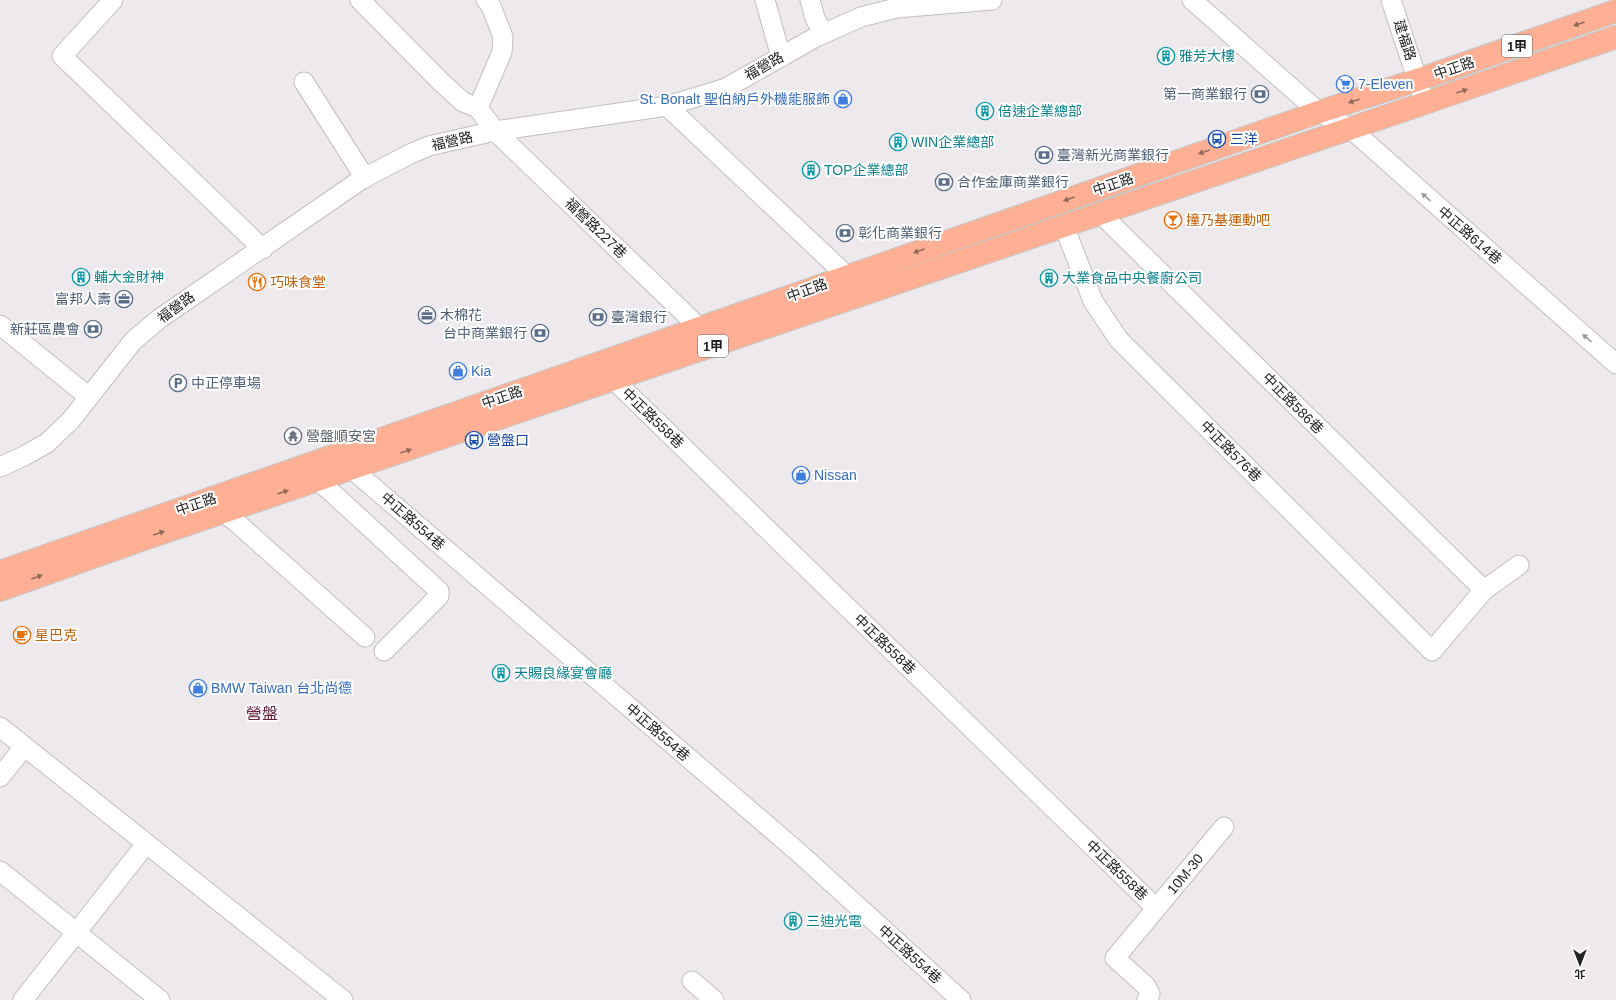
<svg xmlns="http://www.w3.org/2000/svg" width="1616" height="1000" font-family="Arial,'Noto Sans TC',sans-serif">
  <rect width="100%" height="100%" fill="#ede9ec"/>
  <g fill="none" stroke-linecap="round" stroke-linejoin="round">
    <defs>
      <g id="minor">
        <path d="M113,0L62,56L263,249"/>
        <path d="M360,0L441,82L463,102L478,108"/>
        <path d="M486,0L491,6L503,37L502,52L478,108L495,131L709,337"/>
        <path d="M765,0L781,57"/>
        <path d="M810,0L815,18L823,33"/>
        <path d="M1192,0L1304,99L1319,112L1351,129L1616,364"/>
        <path d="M1391,0L1425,103"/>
        <path d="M304,82L365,178"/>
        <path d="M667,106L847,276"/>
        <path d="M1105,212L1109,222L1484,590"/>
        <path d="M1064,226L1093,301L1119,340L1432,651L1484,590L1519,565"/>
        <path d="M0,325L89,397"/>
        <path d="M614,380L1156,908"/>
        <path d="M0,467L24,456L47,443L71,420L133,341L159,319L362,179L410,154L429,146L495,131L667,106L726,88L816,37L861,17L896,8L992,0"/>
        <path d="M352,469L798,852L961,1000"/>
        <path d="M317,481L328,489L439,591V596L384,651"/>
        <path d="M222,512L235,521L365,637"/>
        <path d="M0,727L343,1000"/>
        <path d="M0,777L24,747"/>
        <path d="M0,871L160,1000"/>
        <path d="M692,981L714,1000"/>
        <path d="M23,1000L146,844"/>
        <path id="s1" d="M1147,1000L1150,994L1146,986L1115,958L1224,827"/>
      </g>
      <path id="major" d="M0,572L1319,112L1429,76L1616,11
        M0,590L147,538L1425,103L1616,37"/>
    </defs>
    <!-- minor casing -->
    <use href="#minor" stroke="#c2bec1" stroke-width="21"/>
    <!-- major casing -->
    <use href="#major" stroke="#c6c6c6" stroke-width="24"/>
    <!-- minor -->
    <use href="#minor" stroke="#fff" stroke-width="19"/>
    <!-- major -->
    <use href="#major" stroke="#ffb094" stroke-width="22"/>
  </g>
  <!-- one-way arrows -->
  <defs><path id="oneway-solid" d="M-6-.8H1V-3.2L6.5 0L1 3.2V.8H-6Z"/></defs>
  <g fill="#926a5c">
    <use href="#oneway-solid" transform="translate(1579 24) rotate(161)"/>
    <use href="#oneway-solid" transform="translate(1462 91) rotate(-19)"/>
    <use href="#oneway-solid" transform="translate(1354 101) rotate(162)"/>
    <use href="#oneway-solid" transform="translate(1204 152) rotate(161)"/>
    <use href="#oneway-solid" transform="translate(1069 199) rotate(161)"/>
    <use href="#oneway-solid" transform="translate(919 251) rotate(161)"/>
    <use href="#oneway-solid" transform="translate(406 451) rotate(-19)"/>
    <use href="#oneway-solid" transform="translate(283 492) rotate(-19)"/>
    <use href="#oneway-solid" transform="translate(159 533) rotate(-19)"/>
    <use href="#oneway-solid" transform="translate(37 577) rotate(-20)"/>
  </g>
  <g fill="#9d9c9d">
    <use href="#oneway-solid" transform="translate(1426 197) rotate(-139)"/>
    <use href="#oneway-solid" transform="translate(1587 338) rotate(-139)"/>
  </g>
  <!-- icons -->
  <defs>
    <symbol id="building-ring" viewBox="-11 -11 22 22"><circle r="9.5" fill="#fff" stroke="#0f9aa8" stroke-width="1.5"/><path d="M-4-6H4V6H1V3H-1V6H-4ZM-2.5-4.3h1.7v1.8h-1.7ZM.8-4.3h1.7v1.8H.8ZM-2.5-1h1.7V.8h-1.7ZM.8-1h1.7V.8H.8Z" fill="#0f9aa8"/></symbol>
    <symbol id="supermarket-ring" viewBox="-11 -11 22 22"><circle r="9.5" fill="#fff" stroke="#3f7fe0" stroke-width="1.5"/><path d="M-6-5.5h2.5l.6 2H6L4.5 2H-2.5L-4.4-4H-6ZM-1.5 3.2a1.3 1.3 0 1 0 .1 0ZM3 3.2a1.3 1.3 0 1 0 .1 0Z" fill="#3f7fe0"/></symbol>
    <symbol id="bank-ring" viewBox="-11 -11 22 22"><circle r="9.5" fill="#fff" stroke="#5c6f8a" stroke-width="1.5"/><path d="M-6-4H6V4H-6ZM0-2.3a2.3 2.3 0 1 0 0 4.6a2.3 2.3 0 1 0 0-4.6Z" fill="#5c6f8a"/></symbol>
    <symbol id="shop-ring" viewBox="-11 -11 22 22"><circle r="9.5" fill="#fff" stroke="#3f7fe0" stroke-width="1.5"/><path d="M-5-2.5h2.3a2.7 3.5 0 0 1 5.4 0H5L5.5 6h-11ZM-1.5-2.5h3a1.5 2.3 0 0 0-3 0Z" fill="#3f7fe0"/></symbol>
    <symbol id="bus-ring" viewBox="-11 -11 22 22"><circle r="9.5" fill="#fff" stroke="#1a4fb4" stroke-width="1.5"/><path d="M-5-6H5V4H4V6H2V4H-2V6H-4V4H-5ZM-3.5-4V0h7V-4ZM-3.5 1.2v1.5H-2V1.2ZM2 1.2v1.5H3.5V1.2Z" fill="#1a4fb4"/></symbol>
    <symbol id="bar-ring" viewBox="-11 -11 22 22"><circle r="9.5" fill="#fff" stroke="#e8710a" stroke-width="1.5"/><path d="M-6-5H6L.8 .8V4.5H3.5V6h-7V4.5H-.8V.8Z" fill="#e8710a"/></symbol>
    <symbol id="restaurant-ring" viewBox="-11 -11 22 22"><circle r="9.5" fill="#fff" stroke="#e8710a" stroke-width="1.5"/><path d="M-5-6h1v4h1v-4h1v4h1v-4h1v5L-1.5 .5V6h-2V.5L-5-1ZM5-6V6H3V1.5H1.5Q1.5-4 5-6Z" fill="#e8710a"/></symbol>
    <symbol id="office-ring" viewBox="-11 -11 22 22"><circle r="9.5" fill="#fff" stroke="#5c6f8a" stroke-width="1.5"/><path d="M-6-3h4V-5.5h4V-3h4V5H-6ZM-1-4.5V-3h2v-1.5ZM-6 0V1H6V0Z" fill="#5c6f8a"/></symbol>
    <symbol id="parking-ring" viewBox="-11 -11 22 22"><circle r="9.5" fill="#fff" stroke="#5c6f8a" stroke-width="1.5"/><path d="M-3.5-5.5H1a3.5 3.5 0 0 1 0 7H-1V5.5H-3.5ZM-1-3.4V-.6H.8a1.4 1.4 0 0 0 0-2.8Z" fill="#5c6f8a"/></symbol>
    <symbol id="temple-ring" viewBox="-11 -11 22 22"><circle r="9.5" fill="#fff" stroke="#6b7280" stroke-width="1.5"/><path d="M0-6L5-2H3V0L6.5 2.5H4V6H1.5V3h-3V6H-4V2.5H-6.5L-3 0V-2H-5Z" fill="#6b7280"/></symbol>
    <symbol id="cafe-ring" viewBox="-11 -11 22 22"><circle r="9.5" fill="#fff" stroke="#e8710a" stroke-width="1.5"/><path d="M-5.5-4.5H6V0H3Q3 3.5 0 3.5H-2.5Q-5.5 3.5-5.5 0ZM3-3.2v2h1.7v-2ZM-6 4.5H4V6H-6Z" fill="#e8710a"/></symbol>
  </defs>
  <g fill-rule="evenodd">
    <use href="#building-ring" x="1156" y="46" width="20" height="20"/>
    <use href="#supermarket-ring" x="1335" y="74" width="20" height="20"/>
    <use href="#bank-ring" x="1250" y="84" width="20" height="20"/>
    <use href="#shop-ring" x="833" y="89" width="20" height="20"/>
    <use href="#building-ring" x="975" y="101" width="20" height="20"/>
    <use href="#bus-ring" x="1207" y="129" width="20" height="20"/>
    <use href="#building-ring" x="888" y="132" width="20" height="20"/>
    <use href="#bank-ring" x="1034" y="145" width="20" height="20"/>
    <use href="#building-ring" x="801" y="160" width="20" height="20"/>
    <use href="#bank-ring" x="934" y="172" width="20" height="20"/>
    <use href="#bar-ring" x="1163" y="210" width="20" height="20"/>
    <use href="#bank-ring" x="835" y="223" width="20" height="20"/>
    <use href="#building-ring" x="71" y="267" width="20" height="20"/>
    <use href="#building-ring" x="1039" y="268" width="20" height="20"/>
    <use href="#restaurant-ring" x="247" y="272" width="20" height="20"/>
    <use href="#office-ring" x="114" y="289" width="20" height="20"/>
    <use href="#office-ring" x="417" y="305" width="20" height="20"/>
    <use href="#bank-ring" x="588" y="307" width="20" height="20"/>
    <use href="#bank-ring" x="83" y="319" width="20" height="20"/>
    <use href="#bank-ring" x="530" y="323" width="20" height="20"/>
    <use href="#shop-ring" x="448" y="361" width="20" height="20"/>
    <use href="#parking-ring" x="168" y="373" width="20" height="20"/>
    <use href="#temple-ring" x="283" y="426" width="20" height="20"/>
    <use href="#bus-ring" x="464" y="430" width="20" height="20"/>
    <use href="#shop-ring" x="791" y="465" width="20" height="20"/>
    <use href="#cafe-ring" x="12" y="625" width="20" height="20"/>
    <use href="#building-ring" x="491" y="663" width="20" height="20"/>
    <use href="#shop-ring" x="188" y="678" width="20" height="20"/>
    <use href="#building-ring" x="783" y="911" width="20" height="20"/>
  </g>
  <g text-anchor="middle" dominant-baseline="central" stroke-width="4" stroke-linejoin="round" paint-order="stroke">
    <!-- shield labels -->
    <g fill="#fff" stroke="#666" stroke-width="1">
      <rect x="1502" y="35" width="30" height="22" rx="3"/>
      <rect x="698" y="335" width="30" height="22" rx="3"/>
    </g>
    <g font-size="13" font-weight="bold" fill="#252425">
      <text x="1517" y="46">1甲</text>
      <text x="713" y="346">1甲</text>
    </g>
    <!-- street labels -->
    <g font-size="14" fill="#252425" stroke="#fff">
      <text transform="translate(1405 40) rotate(72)">建福路</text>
      <text transform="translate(764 66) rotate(-30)">福營路</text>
      <text transform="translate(1454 68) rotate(-19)">中正路</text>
      <text transform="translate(452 141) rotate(-13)">福營路</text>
      <text transform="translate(1113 184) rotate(-19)">中正路</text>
      <text transform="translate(596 228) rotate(44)">福營路227巷</text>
      <text transform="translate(1470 235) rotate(41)">中正路614巷</text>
      <text transform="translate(807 290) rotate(-20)">中正路</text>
      <text transform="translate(176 307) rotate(-36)">福營路</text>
      <text transform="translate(502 397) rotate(-19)">中正路</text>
      <text transform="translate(1293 403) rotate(45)">中正路586巷</text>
      <text transform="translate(653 418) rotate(44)">中正路558巷</text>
      <text transform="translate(1231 451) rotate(45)">中正路576巷</text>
      <text transform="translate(196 504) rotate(-19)">中正路</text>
      <text transform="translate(413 521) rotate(41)">中正路554巷</text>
      <text transform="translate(885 644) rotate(44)">中正路558巷</text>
      <text transform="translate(658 732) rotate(41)">中正路554巷</text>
      <text transform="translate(1117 870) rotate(44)">中正路558巷</text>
      <text stroke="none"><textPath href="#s1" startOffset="167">10M-30</textPath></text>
      <text transform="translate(910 954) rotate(42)">中正路554巷</text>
    </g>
    <!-- culture labels -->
    <g font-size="14" fill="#0d838f" stroke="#fff" text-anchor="start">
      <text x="1179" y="56">雅芳大樓</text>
      <text x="998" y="111">倍速企業總部</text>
      <text x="911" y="142">WIN企業總部</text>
      <text x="824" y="170">TOP企業總部</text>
      <text x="94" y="277">輔大金財神</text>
      <text x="1062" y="278">大業食品中央餐廚公司</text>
      <text x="514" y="673">天賜良緣宴會廳</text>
      <text x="806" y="921">三迪光電</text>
    </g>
    <!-- shop labels -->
    <g font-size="14" fill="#366cbe" stroke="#fff" text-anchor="start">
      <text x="1358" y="84">7-Eleven</text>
      <text x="830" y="99" text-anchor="end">St. Bonalt 聖伯納戶外機能服飾</text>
      <text x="471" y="371">Kia</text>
      <text x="814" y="475">Nissan</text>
      <text x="211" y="688">BMW Taiwan 台北尚德</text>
    </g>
    <!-- service labels -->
    <g font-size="14" fill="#4e5e75" stroke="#fff" text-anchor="start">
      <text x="1247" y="94" text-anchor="end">第一商業銀行</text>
      <text x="1057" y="155">臺灣新光商業銀行</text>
      <text x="957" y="182">合作金庫商業銀行</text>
      <text x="858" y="233">彰化商業銀行</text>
      <text x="111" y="299" text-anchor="end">富邦人壽</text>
      <text x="440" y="315">木棉花</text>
      <text x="611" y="317">臺灣銀行</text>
      <text x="80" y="329" text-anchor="end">新莊區農會</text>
      <text x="527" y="333" text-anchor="end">台中商業銀行</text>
      <text x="191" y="383">中正停車場</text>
    </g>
    <!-- transit labels -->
    <g font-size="14" fill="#164399" stroke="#fff" text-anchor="start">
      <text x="1230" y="139">三洋</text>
      <text x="487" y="440">營盤口</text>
    </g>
    <!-- food labels -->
    <g font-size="14" fill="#c56008" stroke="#fff" text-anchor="start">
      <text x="1186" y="220">撞乃基運動吧</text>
      <text x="270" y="282">巧味食堂</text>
      <text x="35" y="635">星巴克</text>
    </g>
    <!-- worship labels -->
    <g font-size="14" fill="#5b616d" stroke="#fff" text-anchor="start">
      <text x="306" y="436">營盤順安宮</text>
    </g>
    <!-- quarter labels -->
    <g font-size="16" fill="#65223d" stroke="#fff">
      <text x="262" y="713">營盤</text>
    </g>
  </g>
  <!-- north arrow -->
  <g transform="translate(1580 964) rotate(180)" stroke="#ffffff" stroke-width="3" paint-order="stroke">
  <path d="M0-3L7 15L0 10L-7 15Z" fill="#252425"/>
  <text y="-6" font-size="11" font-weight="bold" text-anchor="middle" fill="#252425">北</text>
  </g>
</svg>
